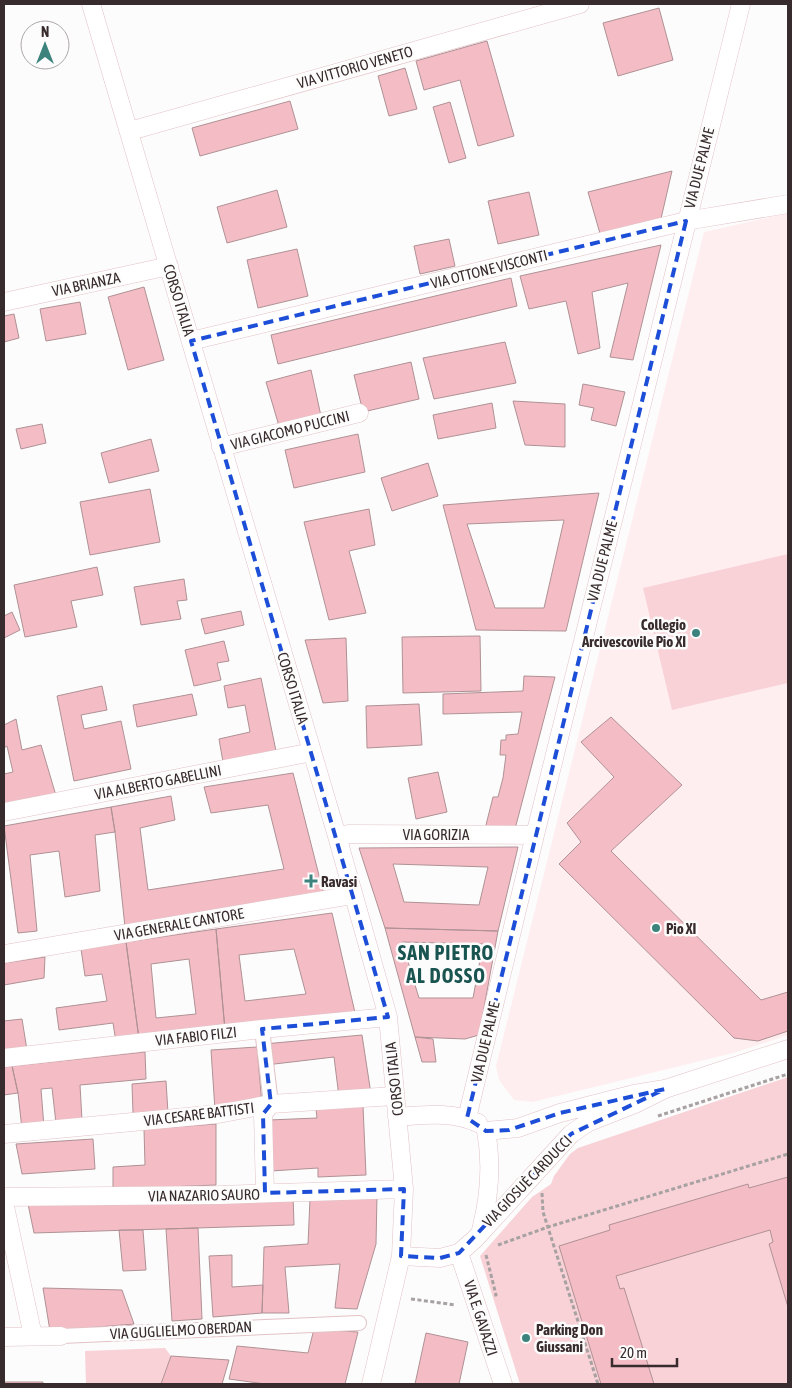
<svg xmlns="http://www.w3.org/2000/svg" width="792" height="1388" font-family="'Asap Condensed',sans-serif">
  <rect width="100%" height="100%" fill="#fcfcfc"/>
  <!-- built -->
  <path fill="#ffeef0" d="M788,213V1035L737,1052L533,1102L514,1100L499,1080L496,1066L704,232Z"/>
  <!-- green -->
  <path fill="#f8d2d7" d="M788,554V683L672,710L643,588Z
    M788,1077V1384H520L480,1256L532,1197L551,1184L554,1176L570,1154L578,1148Z
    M165,1348L171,1356L161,1384H86L85,1351Z"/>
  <!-- building -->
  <path fill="#f4bdc5" stroke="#af9195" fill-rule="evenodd" d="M659,8L673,60L618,76L603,23Z
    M487,41L514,136L478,146L460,80L424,90L416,61Z
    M405,68L417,109L389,116L378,76Z
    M290,101L298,129L200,156L192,128Z
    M450,102L466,158L449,163L433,107Z
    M672,171L660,223L601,237L588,192Z
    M277,190L287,227L227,243L217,207Z
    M529,192L539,235L498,244L488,201Z
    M449,239L455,266L420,274L414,246Z
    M661,245L633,360L610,357L628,283L592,292L600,348L578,354L566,301L529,309L520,276Z
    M297,249L308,296L258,308L247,260Z
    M511,278L517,306L278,364L271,335Z
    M144,287L164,360L128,370L108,297Z
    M80,302L86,334L46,341L40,309Z
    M14,314L19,338L4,342V316Z
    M505,342L516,383L434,399L423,358Z
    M411,362L419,399L363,412L354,375Z
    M311,370L321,416L279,426L266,382Z
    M583,384L625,392L616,426L591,420L594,408L579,405Z
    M513,401L565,404V447L525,445Z
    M492,403L496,428L438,439L433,415Z
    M42,424L46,443L21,449L16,429Z
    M358,434L365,472L294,488L285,450Z
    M151,439L159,471L109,483L101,453Z
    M428,463L438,496L392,511L381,478Z
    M150,489L160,542L90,555L80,502Z
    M599,493L566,631L476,630L443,505ZM564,520L544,608H495L467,524Z
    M369,509L375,545L349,551L366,613L329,620L304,522Z
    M97,567L103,595L71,601L77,627L25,637L14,585Z
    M184,579L187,600L177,601L181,619L141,625L134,587Z
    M241,611L244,625L205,634L201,619Z
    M12,612L20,630L4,638V616Z
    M480,636L481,691L403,693L402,637Z
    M346,638L348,701L323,703L305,640Z
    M224,641L229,661L217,663L221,680L194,686L185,650Z
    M524,676L555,677L515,829H485L493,797H498L503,778L506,755H500L501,740H506V735L518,734L522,712L443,714V694L523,691Z
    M261,678L276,751L223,762L219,739L250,732L245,705L228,708L224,686Z
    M102,686L107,710L81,715L84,729L121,721L131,769L74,781L57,696Z
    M192,694L197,715L137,727L133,705Z
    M419,704L422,745L367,748L366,706Z
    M611,717L682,785L611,851L761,1000L788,992V1031L758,1041L734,1038L559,864L581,842L567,823L614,777L581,742Z
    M16,719L22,750L41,745L57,799L4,807V774L13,772L7,746L4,748V725Z
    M438,772L447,812L416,819L408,778Z
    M293,773L325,899L125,927L115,832L111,807L171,796L175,820L140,828L148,890L284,869L268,805L211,813L204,787Z
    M111,807L115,832L95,835L100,891L65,897L59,851L30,855L37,931L18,933L4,826Z
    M518,847L498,931L385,928L359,848ZM393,864L488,867L479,905L404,902Z
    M332,913L356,1017L225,1030L216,929ZM294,949L306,994L245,1001L239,955Z
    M385,928L498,931L479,1035L465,1039L415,1037ZM402,942L483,944L473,998H419Z
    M216,929L225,1030L139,1039L126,942ZM189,959L196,1014L156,1018L151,964Z
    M126,942L139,1039L116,1042L113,1023L59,1030L56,1008L107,1001L102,974L85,976L81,949Z
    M45,957L44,978L4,985V963Z
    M22,1019L27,1050L4,1052V1021Z
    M362,1035L371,1094L339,1097L334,1057L266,1065L264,1044Z
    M415,1037L433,1039L436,1062H422Z
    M257,1047L262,1105L215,1110L211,1050Z
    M145,1052L146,1079L80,1085L82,1120L56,1123L52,1088L41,1089L44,1127L22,1129L18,1093L12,1066Z
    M12,1066L18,1093L4,1095V1067Z
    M166,1081L168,1113H133L132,1084Z
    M363,1106L366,1175L318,1177V1168L271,1171L269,1120L317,1118L316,1109Z
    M216,1124V1185L113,1189V1167L145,1165L144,1129Z
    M93,1139L95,1169L22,1174L16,1144Z
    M788,1177V1307L769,1244L773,1242L770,1230L616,1276L620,1289L624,1288L654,1384H601L559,1246L610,1230L609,1225L748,1184L749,1188Z
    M293,1195L294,1225L34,1233L28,1204Z
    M377,1195L376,1244L357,1309L335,1308L340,1264L285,1267L289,1313H262L264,1247L308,1244L310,1199Z
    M198,1228L202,1319L172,1321L166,1229Z
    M119,1230H143L146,1270L123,1271Z
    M232,1255V1287L263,1285L262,1313L213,1317L209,1256Z
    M43,1288L122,1290L134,1324L50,1331Z
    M314,1329L358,1332L345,1384H265L229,1379L237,1346L308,1353Z
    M426,1333L468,1342L459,1384H415Z
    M171,1356L229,1360L222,1384H161Z
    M4,1382H43V1384H4Z"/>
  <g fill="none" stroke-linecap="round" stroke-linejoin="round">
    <defs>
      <path id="pedestrian" d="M262,1029L271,1104
        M61,1336L359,1323"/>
      <path id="minor" d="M91,4L337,836L388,1017L404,1189L401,1256L371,1384
        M130,131L580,4
        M4,302L169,266
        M191,341L686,221L788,204
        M221,447L359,413
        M4,812L312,752
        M337,836L350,834L535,835
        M4,954L353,895
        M4,1058L262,1029L388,1017
        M397,1117C425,1115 452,1111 478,1123
        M467,1118L535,835L741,4
        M486,1131L518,1128L560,1113L634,1094L665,1089L788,1049
        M4,1134L218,1114L271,1104L394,1096
        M265,1193L263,1114L271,1104
        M4,1197L219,1195L404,1189
        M4,1202L33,1336
        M481,1230C489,1199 492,1163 486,1131
        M459,1253L503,1384
        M401,1256L440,1258L459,1253L475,1239L571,1134L587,1123L635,1104L665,1089
        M4,1337L61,1336"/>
    </defs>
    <!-- pedestrian casing -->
    <use href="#pedestrian" stroke="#e2c2c6" stroke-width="16"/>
    <!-- minor casing -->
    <use href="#minor" stroke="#e2c2c6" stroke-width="19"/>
    <!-- path -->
    <path stroke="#a7a1a2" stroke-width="3" stroke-dasharray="4 2.5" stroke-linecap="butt" d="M658,1116L788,1074
      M542,1193L543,1212L598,1384
      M498,1245L548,1227L788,1154
      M486,1255L496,1295H494
      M411,1299L456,1305"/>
    <!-- pedestrian -->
    <use href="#pedestrian" stroke="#fff" stroke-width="14"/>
    <!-- minor -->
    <use href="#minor" stroke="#fff" stroke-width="18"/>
  </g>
  <!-- marked area -->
  <path fill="none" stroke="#1d4ed8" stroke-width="4" stroke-dasharray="10 6" stroke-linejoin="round" d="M686,221L467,1118L486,1131L509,1130L560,1113L665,1089L571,1134L459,1253L440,1258L401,1256L404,1189L265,1193L263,1114L271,1104L262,1029L388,1017L191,341Z"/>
  <!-- markers -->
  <g fill="#3c837e" stroke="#fcfcfc" stroke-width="2">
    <circle cx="696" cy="633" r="5"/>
    <path d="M308.5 873.5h5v5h5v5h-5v5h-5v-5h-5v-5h5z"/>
    <circle cx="656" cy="928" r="5"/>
    <circle cx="526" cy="1338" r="5"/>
  </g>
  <g text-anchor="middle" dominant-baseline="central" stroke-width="5" stroke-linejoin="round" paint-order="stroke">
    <!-- street labels -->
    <g font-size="15" fill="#382b2d" stroke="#fcfcfc">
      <text transform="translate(355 67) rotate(-16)">VIA VITTORIO VENETO</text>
      <text transform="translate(699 168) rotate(-76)">VIA DUE PALME</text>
      <text transform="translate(489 269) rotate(-14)">VIA OTTONE VISCONTI</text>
      <text transform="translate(86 284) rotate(-12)">VIA BRIANZA</text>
      <text transform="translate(179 300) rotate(73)">CORSO ITALIA</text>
      <text transform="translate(290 430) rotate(-14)">VIA GIACOMO PUCCINI</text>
      <text transform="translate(602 561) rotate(-76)">VIA DUE PALME</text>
      <text transform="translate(293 688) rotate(73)">CORSO ITALIA</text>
      <text transform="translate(158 782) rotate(-11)">VIA ALBERTO GABELLINI</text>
      <text x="436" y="834">VIA GORIZIA</text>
      <text transform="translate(179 924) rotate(-10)">VIA GENERALE CANTORE</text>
      <text transform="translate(196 1036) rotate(-6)">VIA FABIO FILZI</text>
      <text transform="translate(485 1042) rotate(-77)">VIA DUE PALME</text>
      <text transform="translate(394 1079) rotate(-96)">CORSO ITALIA</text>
      <text transform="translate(199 1114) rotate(-7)">VIA CESARE BATTISTI</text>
      <text transform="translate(527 1181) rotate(-46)">VIA GIOSUÈ CARDUCCI</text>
      <text transform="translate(204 1195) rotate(-1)">VIA NAZARIO SAURO</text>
      <text transform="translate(481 1318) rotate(72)">VIA E. GAVAZZI</text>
      <text transform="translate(181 1330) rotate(-3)">VIA GUGLIELMO OBERDAN</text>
    </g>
    <!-- poi labels -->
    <g font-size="15" font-weight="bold" fill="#382b2d" stroke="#fcfcfc" text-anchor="start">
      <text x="686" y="624" text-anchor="end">Collegio<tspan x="686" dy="17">Arcivescovile Pio XI</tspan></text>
      <text x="321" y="881">Ravasi</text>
      <text x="666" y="928">Pio XI</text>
      <text x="536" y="1329">Parking Don<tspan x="536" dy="17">Giussani</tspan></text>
    </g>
    <!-- district labels -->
    <g font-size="20" font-weight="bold" letter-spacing="1" fill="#195450" stroke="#fcfcfc">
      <text x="446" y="952">SAN PIETRO<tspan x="446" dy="23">AL DOSSO</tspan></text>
    </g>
  </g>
  <!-- border -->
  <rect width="792" height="1388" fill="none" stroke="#382b2d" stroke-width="10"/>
  <!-- north arrow -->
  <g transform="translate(45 45)"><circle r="24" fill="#fcfcfc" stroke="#aea8a9"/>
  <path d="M0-4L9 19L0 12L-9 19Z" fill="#3c837e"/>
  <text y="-8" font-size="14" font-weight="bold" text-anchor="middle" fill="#382b2d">N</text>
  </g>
  <!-- scale -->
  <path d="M612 1358v8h65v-8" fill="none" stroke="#382b2d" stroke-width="2.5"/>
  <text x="620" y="1358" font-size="15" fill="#382b2d" stroke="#fcfcfc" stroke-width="4" paint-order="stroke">20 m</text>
</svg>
